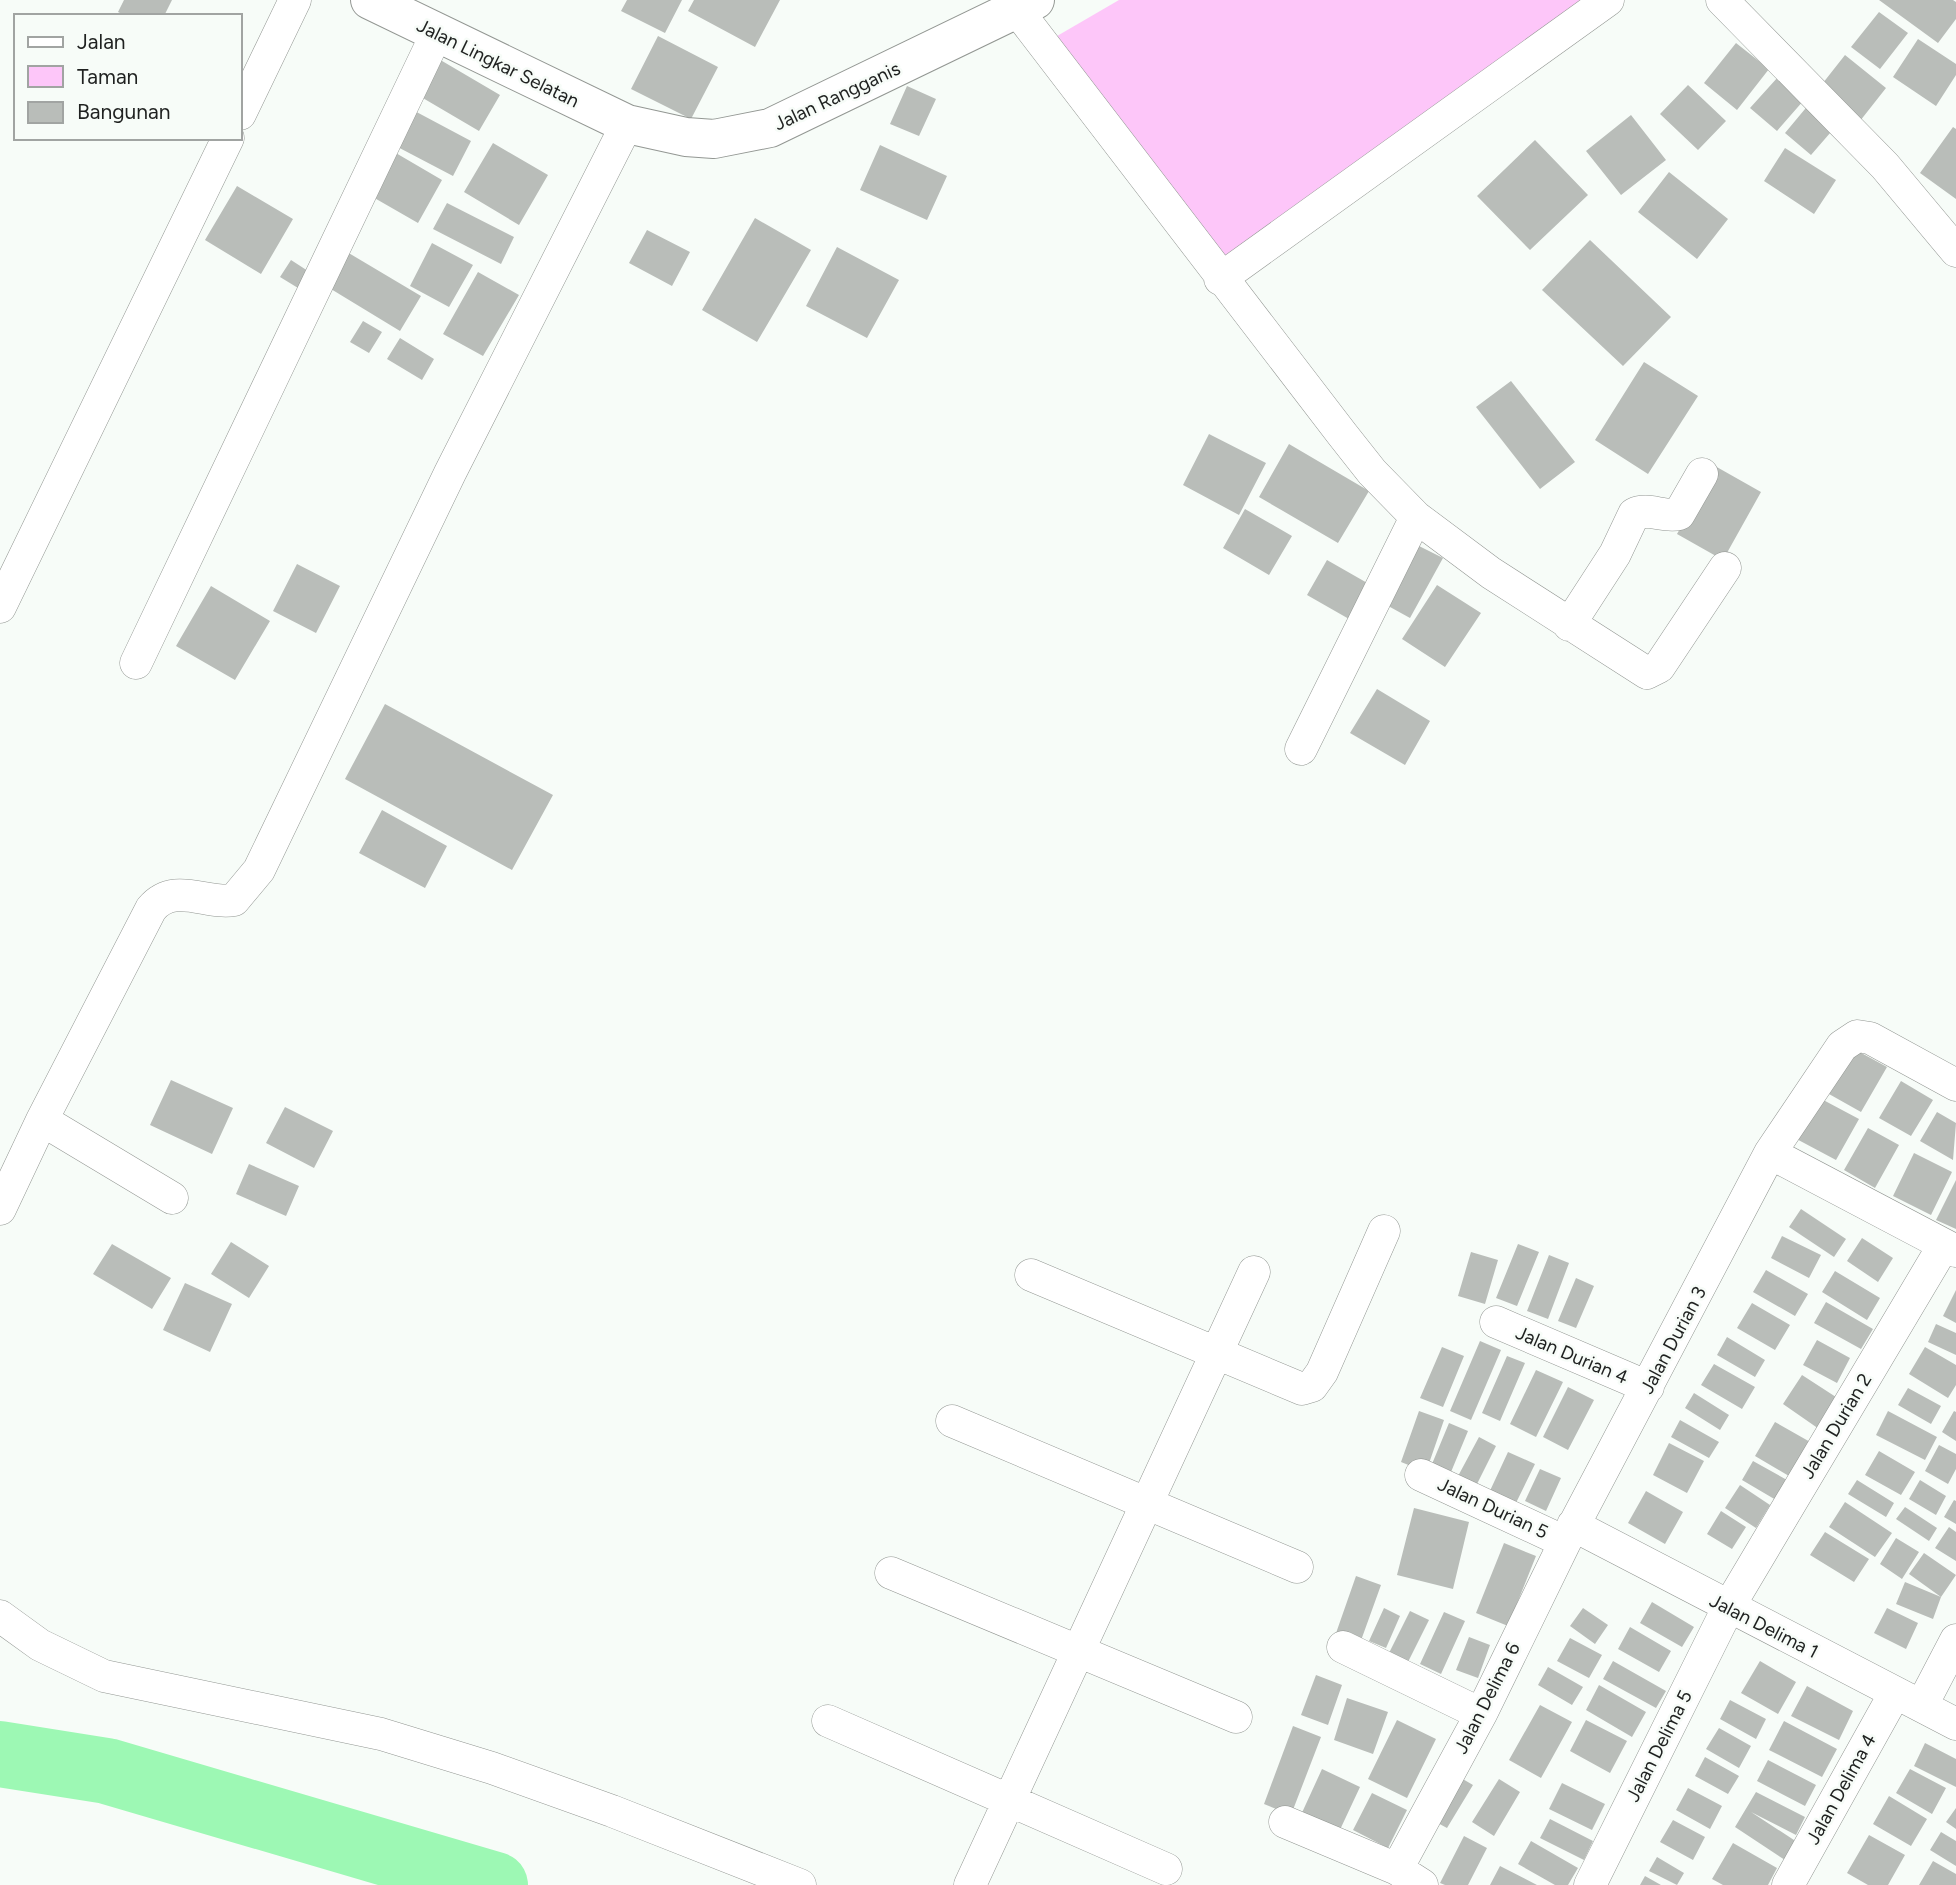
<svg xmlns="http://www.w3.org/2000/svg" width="1956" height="1885" font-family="Figtree,sans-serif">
  <rect width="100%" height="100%" fill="#f7fcf8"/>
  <!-- green -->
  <path fill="#fdc6f9" d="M1119,0H1619L1225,291L1033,50Z"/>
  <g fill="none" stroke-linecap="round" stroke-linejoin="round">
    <!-- river -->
    <path stroke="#9df8b4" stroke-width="66" d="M0,1754L107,1771L495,1885"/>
  </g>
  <!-- building -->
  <path fill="#b9bdb9" d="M124,0H172L164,16H126L118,12Z
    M627,0H682L665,33L621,11Z
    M694,0H780L755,47L688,11Z
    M1879,0H1953L1956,2V19L1938,43Z
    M1879,12L1908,33L1880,69L1851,47Z
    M658,36L718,67L691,119L631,89Z
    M1918,39L1956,64V75L1936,106L1893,77Z
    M1736,43L1769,69L1737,110L1704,83Z
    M1845,55L1886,88L1860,121L1819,88Z
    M437,58L500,95L479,131L416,94Z
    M1778,77L1804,100L1777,131L1750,108Z
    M1688,85L1726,121L1698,150L1660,114Z
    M907,86L936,99L919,136L890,124Z
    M1810,103L1837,125L1811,155L1785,133Z
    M409,108L471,141L453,176L390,143Z
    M1631,115L1666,160L1621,195L1586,151Z
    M1953,127L1956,129V199L1920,173Z
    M1535,140L1588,195L1530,250L1477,196Z
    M493,143L548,175L519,225L464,192Z
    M880,145L947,176L927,220L860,190Z
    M1785,148L1836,180L1814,214L1764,181Z
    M389,149L442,180L418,223L364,192Z
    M1669,172L1728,219L1697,259L1638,212Z
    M237,186L293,219L261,274L205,240Z
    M447,203L514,237L501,264L433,229Z
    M755,218L811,250L757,342L702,310Z
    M647,230L690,252L672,286L629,263Z
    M1590,240L1671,317L1623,366L1542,290Z
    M432,243L473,265L449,307L410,286Z
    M837,247L899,280L867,338L806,306Z
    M347,252L421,296L400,331L326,286Z
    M291,260L308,271L298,288L280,277Z
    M478,272L519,295L483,356L443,334Z
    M363,321L382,332L369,353L350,342Z
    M400,338L434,359L422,380L387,359Z
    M1644,362L1698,396L1648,474L1595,440Z
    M1511,381L1575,462L1540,489L1476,407Z
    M1209,434L1266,463L1239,515L1183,485Z
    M1289,444L1369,491L1338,543L1259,497Z
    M1715,466L1761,492L1723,560L1677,534Z
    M1245,509L1292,536L1269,575L1223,548Z
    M1413,543L1443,558L1410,618L1381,602Z
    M1327,560L1376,588L1356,623L1307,595Z
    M297,564L340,586L316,633L273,611Z
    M1437,585L1481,613L1445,667L1402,639Z
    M211,586L270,621L235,680L176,646Z
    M1377,689L1430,721L1405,765L1350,733Z
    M385,704L553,795L512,870L345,779Z
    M382,810L447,846L425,888L359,853Z
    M1854,1049L1887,1067L1861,1112L1829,1094Z
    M171,1080L233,1108L212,1154L150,1125Z
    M1901,1081L1933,1100L1911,1136L1879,1118Z
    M1812,1094L1859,1119L1836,1160L1789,1135Z
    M285,1107L333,1131L314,1168L266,1143Z
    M1937,1112L1956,1123L1953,1160L1920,1141Z
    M1868,1128L1899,1145L1875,1188L1844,1170Z
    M1914,1153L1952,1172L1931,1215L1893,1196Z
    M249,1164L299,1186L286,1216L236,1194Z
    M1956,1180V1229L1936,1220Z
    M1801,1209L1846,1239L1834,1257L1789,1227Z
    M1782,1236L1821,1255L1809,1278L1771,1258Z
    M1862,1238L1893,1258L1878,1282L1847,1261Z
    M231,1242L269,1266L249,1298L211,1274Z
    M112,1244L171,1278L152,1309L93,1274Z
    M1518,1244L1539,1252L1517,1306L1496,1298Z
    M1471,1252L1498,1260L1485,1304L1458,1296Z
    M1549,1255L1569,1263L1548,1319L1527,1311Z
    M1766,1270L1808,1294L1795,1316L1753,1292Z
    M1835,1271L1880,1298L1867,1320L1822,1292Z
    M1576,1278L1594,1286L1576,1328L1558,1321Z
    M185,1283L232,1304L210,1352L163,1330Z
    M1956,1290V1323L1943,1316Z
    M1826,1302L1873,1329L1861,1349L1814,1323Z
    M1752,1303L1790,1325L1775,1350L1737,1328Z
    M1936,1324L1956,1333V1355L1928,1342Z
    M1727,1337L1765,1360L1755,1377L1717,1355Z
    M1817,1340L1850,1358L1837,1383L1803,1365Z
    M1480,1341L1501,1350L1471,1420L1450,1411Z
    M1442,1347L1464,1356L1443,1407L1420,1398Z
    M1925,1347L1956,1365V1385L1948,1398L1909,1374Z
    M1507,1356L1525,1363L1500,1421L1482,1413Z
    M1714,1364L1755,1387L1742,1409L1701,1385Z
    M1536,1370L1563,1382L1536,1437L1510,1424Z
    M1802,1375L1839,1399L1819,1429L1783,1404Z
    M1568,1387L1594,1400L1568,1450L1543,1437Z
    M1908,1388L1941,1406L1931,1424L1898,1405Z
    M1694,1393L1729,1415L1720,1430L1685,1408Z
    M1419,1411L1444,1420L1426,1472L1401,1462Z
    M1888,1411L1937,1437L1925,1460L1876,1435Z
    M1954,1411L1956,1412V1441L1942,1432Z
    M1680,1420L1719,1442L1709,1458L1671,1437Z
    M1775,1422L1819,1447L1799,1482L1755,1456Z
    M1449,1423L1468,1431L1451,1472L1432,1464Z
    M1479,1437L1496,1446L1475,1488L1457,1478Z
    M1669,1443L1704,1461L1687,1493L1653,1475Z
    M1939,1445L1956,1454V1469L1948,1484L1925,1471Z
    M1879,1451L1915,1472L1901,1495L1865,1475Z
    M1508,1452L1535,1464L1514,1507L1488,1495Z
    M1753,1461L1787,1480L1776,1500L1742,1480Z
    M1540,1469L1561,1478L1546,1511L1525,1501Z
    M1857,1480L1894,1503L1886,1517L1848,1494Z
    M1920,1480L1946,1496L1936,1515L1909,1499Z
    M1740,1485L1770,1505L1756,1528L1725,1508Z
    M1646,1491L1683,1512L1665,1544L1628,1523Z
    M1954,1500L1956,1501V1524L1944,1517Z
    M1845,1502L1892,1533L1875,1557L1829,1527Z
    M1905,1507L1937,1528L1929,1541L1896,1519Z
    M1414,1508L1469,1522L1453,1589L1397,1575Z
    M1721,1511L1746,1527L1732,1549L1707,1534Z
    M1949,1527L1956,1532V1561L1935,1548Z
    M1825,1532L1869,1559L1854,1582L1810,1555Z
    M1896,1538L1919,1552L1902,1579L1880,1564Z
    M1504,1543L1536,1556L1508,1626L1476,1613Z
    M1924,1553L1956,1575L1941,1597L1909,1574Z
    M1356,1576L1381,1585L1359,1646L1335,1636Z
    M1905,1582L1941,1597L1933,1619L1896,1604Z
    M1652,1602L1694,1627L1682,1647L1640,1623Z
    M1384,1608L1400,1616L1386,1648L1369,1641Z
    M1583,1608L1608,1625L1595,1644L1570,1626Z
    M1887,1608L1918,1623L1906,1649L1874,1633Z
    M1410,1611L1429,1620L1407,1664L1388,1655Z
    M1444,1612L1465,1621L1441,1674L1420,1664Z
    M1630,1627L1671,1651L1659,1672L1618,1649Z
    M1469,1637L1490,1645L1478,1678L1456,1670Z
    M1570,1638L1602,1655L1589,1678L1557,1661Z
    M1613,1661L1666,1691L1656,1708L1603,1679Z
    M1760,1661L1796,1682L1778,1714L1741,1693Z
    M1548,1667L1583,1687L1572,1705L1538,1685Z
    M1316,1675L1342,1685L1328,1725L1301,1715Z
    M1599,1685L1646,1712L1632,1737L1586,1710Z
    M1807,1686L1853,1711L1839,1740L1791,1716Z
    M1347,1698L1388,1712L1373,1754L1334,1740Z
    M1730,1700L1766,1719L1756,1739L1720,1719Z
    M1540,1705L1572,1722L1541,1778L1509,1760Z
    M1397,1720L1436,1739L1407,1798L1368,1779Z
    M1586,1720L1627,1741L1610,1773L1570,1751Z
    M1784,1721L1837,1749L1822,1777L1769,1750Z
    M1293,1726L1321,1737L1291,1815L1264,1804Z
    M1719,1728L1751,1746L1739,1768L1706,1749Z
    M1925,1743L1956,1759V1787L1914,1766Z
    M1705,1757L1739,1776L1728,1794L1695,1776Z
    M1768,1760L1816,1785L1805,1806L1757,1781Z
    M1322,1769L1360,1787L1338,1834L1300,1817Z
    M1910,1769L1946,1788L1932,1814L1896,1793Z
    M1461,1778L1473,1785L1447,1828L1434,1821Z
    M1499,1779L1520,1792L1494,1836L1472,1822Z
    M1562,1783L1605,1804L1592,1830L1549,1809Z
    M1688,1788L1722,1806L1710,1829L1676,1810Z
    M1756,1792L1805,1817L1796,1835L1751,1812L1797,1842L1785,1860L1735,1827Z
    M1372,1793L1407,1810L1388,1848L1353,1830Z
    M1889,1796L1927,1819L1911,1846L1873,1824Z
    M1956,1808V1829L1946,1822Z
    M1550,1819L1593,1841L1584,1860L1540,1838Z
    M1673,1820L1705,1837L1693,1860L1660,1842Z
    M1941,1832L1956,1841V1866L1930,1850Z
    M1869,1835L1905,1855L1888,1885H1868L1847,1873Z
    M1464,1836L1487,1848L1468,1885H1445L1440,1883Z
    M1531,1841L1578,1868L1568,1885H1555L1518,1864Z
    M1733,1843L1777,1868L1768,1885H1723L1712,1879Z
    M1657,1857L1684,1873L1677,1885L1649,1871Z
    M1933,1861L1956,1874V1885H1919Z
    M1500,1866L1537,1885H1490Z
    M1645,1876L1661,1885H1640Z"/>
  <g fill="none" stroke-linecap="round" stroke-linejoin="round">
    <defs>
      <path id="minor" d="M1722,0L1885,166L1956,251
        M1017,10L1342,434L1372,472L1416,517L1491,573L1647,673L1659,667L1725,568
        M240,114L295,0
        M1220,279L1608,0
        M0,607L228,138
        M1569,625L1615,554L1634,514C1648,507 1664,518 1679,514L1702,474
        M136,663L437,33
        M1301,749L1416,517
        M42,1120L172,1198
        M1770,1153L1956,1251
        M0,1209L42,1120L151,909C174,881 207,905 234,900L259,870L450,473L627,124
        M1031,1275L1302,1389L1312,1386L1322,1372L1384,1231
        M1496,1322L1648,1387
        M952,1421L1297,1567
        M1421,1475L1565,1542
        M1573,1525L1956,1724
        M891,1573L1236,1717
        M0,1616L40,1645L104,1676L381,1734L492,1768L612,1811L800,1885
        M1343,1647L1481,1714
        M1922,1705L1956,1640
        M828,1721L1166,1869
        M1285,1822L1397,1869L1422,1885
        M1397,1869L1481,1714L1565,1542L1770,1153L1842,1046L1857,1036L1870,1038L1956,1085
        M970,1885L1254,1272
        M1590,1885L1728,1608L1944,1245
        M1788,1885L1895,1693"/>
      <path id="tertiary" d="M370,0L627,124L686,137L714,139L770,128L1035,0"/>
    </defs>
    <!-- minor casing -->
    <use href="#minor" stroke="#939793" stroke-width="33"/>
    <!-- tertiary casing -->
    <use href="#tertiary" stroke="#939793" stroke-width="40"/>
    <!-- minor -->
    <use href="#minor" stroke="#fff" stroke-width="32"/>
    <!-- tertiary -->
    <use href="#tertiary" stroke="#fff" stroke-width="38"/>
  </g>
  <g text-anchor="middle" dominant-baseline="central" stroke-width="5" stroke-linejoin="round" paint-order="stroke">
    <!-- street labels -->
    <g font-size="19" fill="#1f2120" stroke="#f7fcf8">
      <text transform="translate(498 63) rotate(26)">Jalan Lingkar Selatan</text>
      <text transform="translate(837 96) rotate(-25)">Jalan Rangganis</text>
      <text transform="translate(1673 1340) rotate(-62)">Jalan Durian 3</text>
      <text transform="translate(1572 1355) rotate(23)">Jalan Durian 4</text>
      <text transform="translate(1836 1426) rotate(-59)">Jalan Durian 2</text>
      <text transform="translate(1493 1508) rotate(25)">Jalan Durian 5</text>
      <text transform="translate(1764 1626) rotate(27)">Jalan Delima 1</text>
      <text transform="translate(1487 1698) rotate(-63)">Jalan Delima 6</text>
      <text transform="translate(1659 1746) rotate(-63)">Jalan Delima 5</text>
      <text transform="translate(1841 1789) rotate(-61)">Jalan Delima 4</text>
    </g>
  </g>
  <!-- legend -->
  <rect x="14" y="14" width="228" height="126" fill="#f7fcf8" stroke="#a1a4a2" stroke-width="2"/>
  <rect x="28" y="37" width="35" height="10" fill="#ffffff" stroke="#a1a4a2" stroke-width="2"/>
  <text x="77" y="49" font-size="21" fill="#1f2120">Jalan</text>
  <rect x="28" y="66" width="35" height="21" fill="#fdc6f9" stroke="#a1a4a2" stroke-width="2"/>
  <text x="77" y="84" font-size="21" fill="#1f2120">Taman</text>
  <rect x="28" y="102" width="35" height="21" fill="#b9bdb9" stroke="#a1a4a2" stroke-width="2"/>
  <text x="77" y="119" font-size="21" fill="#1f2120">Bangunan</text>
</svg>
